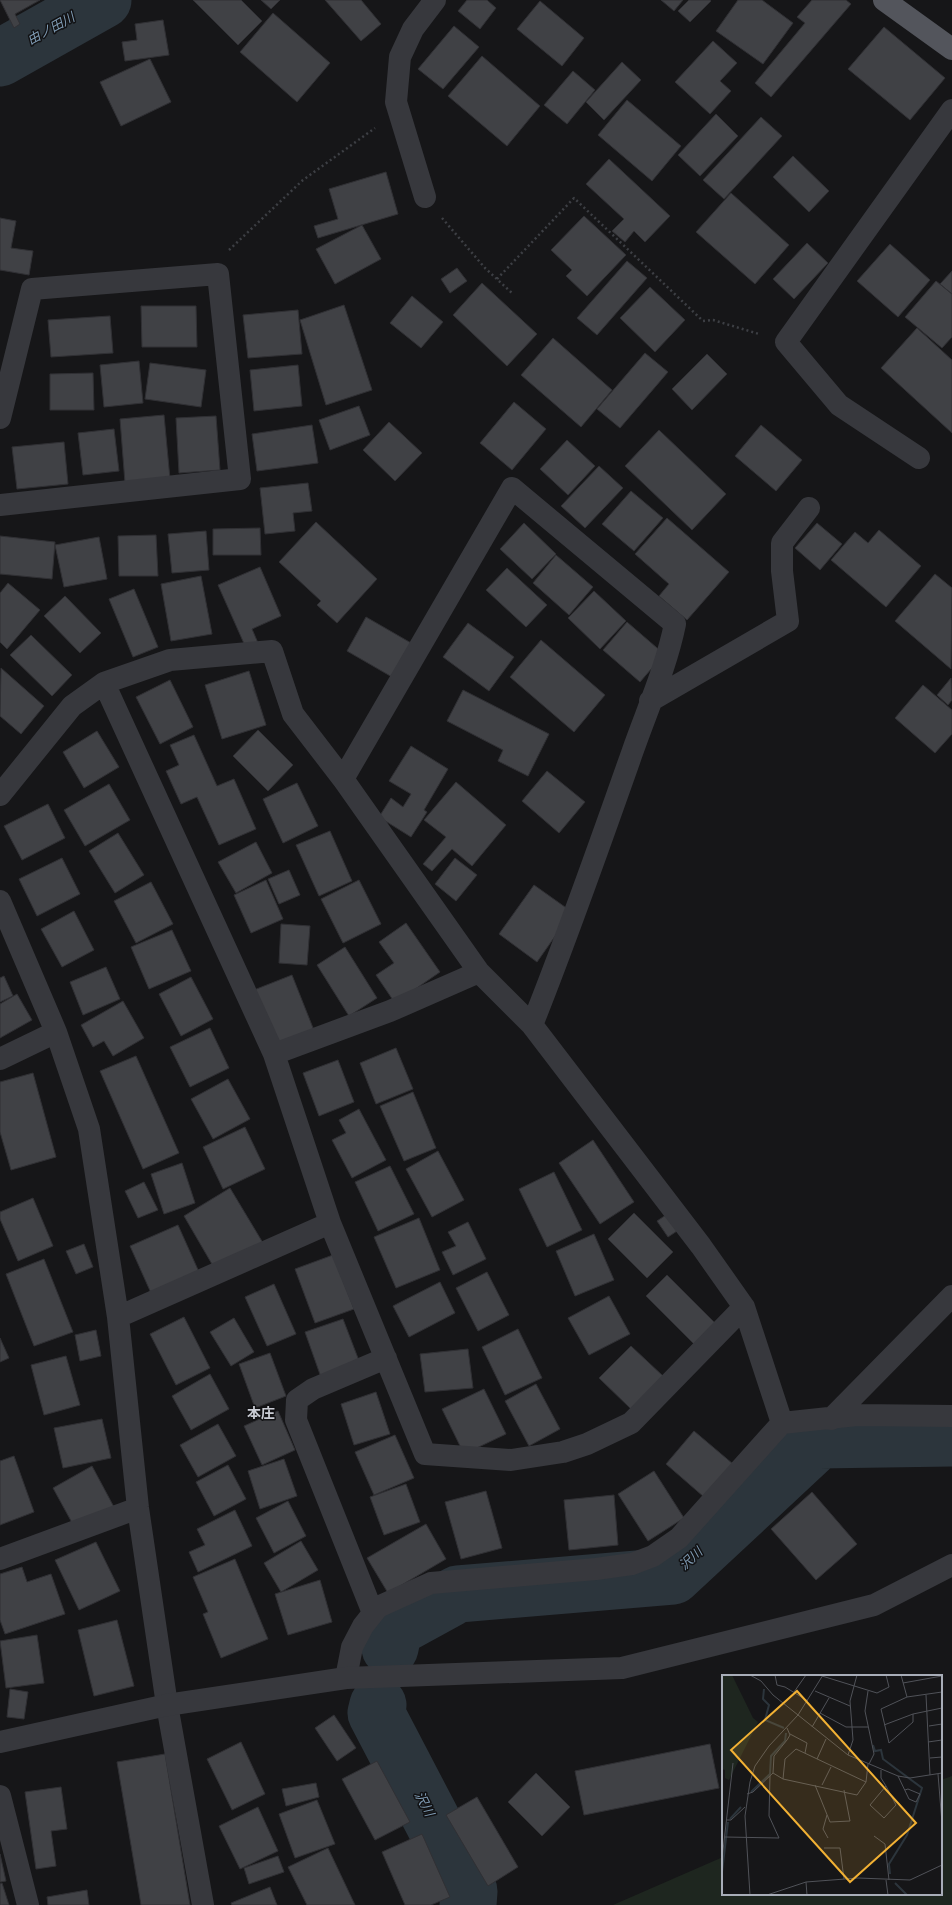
<svg xmlns="http://www.w3.org/2000/svg" width="952" height="1905" font-family="Signika,'Noto Sans JP',sans-serif">
  <rect width="100%" height="100%" fill="#161618"/>
  <!-- green -->
  <path fill="#1e261f" d="M952,1776V1905H613L723,1857V1894H941V1780Z"/>
  <g fill="none" stroke-linecap="round" stroke-linejoin="round">
    <!-- river -->
    <path stroke="#2c353c" stroke-width="57" d="M0,58L103,0
      M390,1648L394,1629L458,1594L673,1576L819,1440L952,1438
      M378,1705L376,1713L469,1891L468,1905"/>
  </g>
  <!-- building -->
  <path fill="#404145" stroke="#303034" d="M0,0H40L15,14L20,24L14,28Z
    M193,0H241L262,21L238,45Z
    M261,0H280L271,9Z
    M325,0H361L381,24L361,41Z
    M467,0H487L496,8L480,29L458,11Z
    M661,0H683L674,11Z
    M689,0H710L711,1L690,22L678,11Z
    M738,0H762L793,23L763,64L716,31Z
    M812,0H846L851,4L771,97L755,83L805,23L797,17Z
    M540,1L584,38L562,66L517,29Z
    M273,13L330,63L297,102L240,52Z
    M163,20L169,55L125,61L122,42L137,40L135,24Z
    M454,26L479,47L443,89L418,69Z
    M884,27L945,78L910,120L848,69Z
    M713,41L737,63L720,81L731,91L710,114L675,82Z
    M482,56L540,106L507,146L448,96Z
    M150,59L171,102L121,126L100,82Z
    M622,62L641,80L604,120L586,102Z
    M573,71L595,90L567,124L544,105Z
    M627,100L681,146L652,181L598,135Z
    M716,114L738,136L700,176L678,155Z
    M761,117L782,136L724,199L703,180Z
    M793,156L829,191L809,212L773,177Z
    M609,159L670,216L645,242L634,231L625,242L612,231L624,219L586,184Z
    M386,172L398,214L318,238L314,226L338,219L329,189Z
    M731,193L789,245L755,284L696,232Z
    M584,216L626,255L587,296L566,276L572,270L551,250Z
    M0,218L16,221L11,248L33,251L29,275L0,270Z
    M362,225L381,259L335,284L316,249Z
    M807,243L828,263L794,299L773,279Z
    M890,244L930,280L898,317L857,281Z
    M627,261L647,278L597,335L577,318Z
    M457,268L467,281L450,293L441,279Z
    M952,271V294L940,284Z
    M936,281L952,294V337L942,348L905,317Z
    M482,283L537,334L507,366L453,315Z
    M650,287L685,320L655,352L620,318Z
    M412,296L443,322L421,348L390,323Z
    M344,305L372,390L326,405L300,320Z
    M141,306H196L197,347H142Z
    M298,310L302,354L248,358L243,315Z
    M110,316L113,353L51,357L48,320Z
    M917,328L952,360V433L881,368Z
    M553,338L612,390L581,427L521,375Z
    M645,353L668,372L620,428L597,409Z
    M707,354L727,374L692,410L672,389Z
    M139,361L143,403L104,407L100,365Z
    M150,363L206,370L201,407L145,399Z
    M298,365L302,406L254,411L250,370Z
    M93,373L94,410H50V374Z
    M514,402L546,429L512,470L480,443Z
    M359,406L370,435L330,450L319,420Z
    M164,415L170,479L125,483L120,419Z
    M216,416L220,470L179,473L176,418Z
    M389,422L422,453L395,481L363,450Z
    M312,425L318,463L257,471L252,434Z
    M761,425L802,460L776,491L735,456Z
    M114,429L119,471L83,475L78,433Z
    M659,430L726,494L692,530L625,466Z
    M567,440L595,466L568,495L540,469Z
    M64,442L68,484L17,489L12,447Z
    M599,466L623,488L585,528L561,506Z
    M308,483L312,511L293,513L295,531L265,534L260,488Z
    M631,491L663,518L634,551L602,524Z
    M667,518L729,572L687,620L659,596L669,584L635,554Z
    M316,522L377,579L337,623L317,605L321,601L279,562Z
    M524,523L556,554L532,579L500,549Z
    M817,523L842,544L820,570L795,548Z
    M260,528L261,555H213V529Z
    M879,530L921,566L886,607L831,560L855,532L868,543Z
    M206,531L209,570L172,573L168,534Z
    M156,535L158,576H119L118,536Z
    M0,536L55,542L52,579L0,574Z
    M99,537L107,579L64,587L55,545Z
    M556,555L593,587L569,615L533,583Z
    M260,567L281,616L252,629L258,643L246,648L218,585Z
    M507,568L547,605L526,627L486,590Z
    M935,574L952,588L951,669L895,621Z
    M201,576L212,634L171,641L161,584Z
    M8,583L40,610L7,649L0,642V593Z
    M134,589L158,647L133,657L109,599Z
    M594,591L626,621L600,649L568,618Z
    M65,596L101,633L80,653L44,616Z
    M366,617L418,647L399,681L347,651Z
    M627,622L664,654L640,682L603,650Z
    M468,623L514,657L489,691L443,657Z
    M31,635L72,675L52,696L10,655Z
    M541,640L605,695L574,732L510,677Z
    M1,668L44,706L21,734L0,716Z
    M249,671L266,725L222,739L205,685Z
    M951,678L952,700L948,705L937,695Z
    M170,680L193,727L160,744L136,697Z
    M923,685L952,710V734L935,753L895,718Z
    M463,690L549,734L528,776L498,761L503,750L447,721Z
    M258,730L293,765L268,791L233,756Z
    M97,731L119,767L84,788L63,752Z
    M194,735L217,786L234,779L256,829L219,845L197,797L181,804L166,771L179,765L170,745Z
    M411,746L448,769L424,810L427,812L411,837L379,817L391,798L403,807L411,794L389,781Z
    M547,771L585,802L559,833L522,801Z
    M456,782L506,825L472,866L452,849L432,871L423,864L446,837L424,820Z
    M297,783L318,826L283,843L263,799Z
    M109,784L130,820L85,846L64,810Z
    M48,804L65,838L22,860L4,826Z
    M330,831L352,881L319,896L296,845Z
    M118,833L144,875L115,893L89,851Z
    M256,842L272,873L236,893L218,862Z
    M62,858L80,894L37,916L19,879Z
    M455,858L477,875L456,901L435,884Z
    M289,870L300,895L279,904L268,879Z
    M266,880L283,919L251,933L234,895Z
    M359,880L381,924L343,943L321,899Z
    M151,882L173,924L136,943L114,901Z
    M534,885L572,912L537,962L499,934Z
    M74,911L94,950L62,967L41,929Z
    M406,923L440,972L395,1003L376,975L394,963L379,942Z
    M281,924L310,926L307,965L279,963Z
    M172,930L191,971L149,989L131,947Z
    M345,947L377,998L349,1016L317,965Z
    M106,967L120,999L83,1015L70,982Z
    M292,975L315,1033L277,1048L254,990Z
    M4,976L13,996L0,1002V978Z
    M191,977L213,1019L181,1036L159,994Z
    M17,994L32,1020L0,1038V1004Z
    M123,1001L144,1038L113,1056L104,1041L93,1047L81,1025Z
    M210,1028L229,1068L190,1087L170,1047Z
    M396,1048L413,1089L376,1104L360,1063Z
    M136,1056L179,1153L143,1169L100,1071Z
    M338,1060L354,1102L319,1116L303,1073Z
    M33,1073L56,1157L11,1170L0,1132V1082Z
    M228,1079L250,1119L213,1139L191,1099Z
    M413,1092L436,1148L404,1161L380,1106Z
    M359,1109L386,1160L352,1178L332,1140L346,1133L339,1120Z
    M245,1127L265,1169L223,1189L203,1147Z
    M593,1140L634,1202L600,1224L559,1163Z
    M438,1151L464,1200L432,1217L406,1169Z
    M182,1163L195,1203L164,1214L151,1174Z
    M390,1166L414,1214L378,1231L355,1182Z
    M554,1172L582,1230L547,1247L519,1189Z
    M144,1182L158,1210L138,1218L125,1191Z
    M230,1188L263,1243L216,1271L184,1216Z
    M33,1198L53,1246L18,1261L0,1219V1212Z
    M634,1213L673,1252L647,1278L608,1239Z
    M666,1215L677,1231L668,1237L657,1221Z
    M419,1218L440,1270L396,1288L374,1237Z
    M468,1222L486,1259L453,1275L442,1252L456,1246L448,1232Z
    M178,1225L199,1272L151,1293L130,1246Z
    M594,1234L614,1280L575,1296L556,1251Z
    M84,1244L93,1267L76,1274L66,1251Z
    M333,1255L354,1309L315,1323L295,1269Z
    M44,1259L73,1332L34,1346L6,1274Z
    M487,1272L509,1315L478,1331L456,1288Z
    M667,1275L716,1324L695,1345L646,1296Z
    M440,1282L455,1313L409,1337L393,1306Z
    M274,1284L296,1334L267,1346L245,1297Z
    M609,1296L630,1334L589,1355L568,1318Z
    M184,1317L210,1368L176,1385L150,1334Z
    M234,1318L254,1352L231,1366L210,1332Z
    M343,1319L361,1366L322,1380L305,1332Z
    M518,1329L542,1378L505,1395L482,1347Z
    M96,1330L101,1356L80,1361L75,1335Z
    M0,1338L9,1358L0,1362Z
    M631,1346L663,1376L631,1409L599,1378Z
    M468,1349L473,1388L425,1392L420,1354Z
    M270,1353L286,1396L255,1408L239,1364Z
    M66,1356L80,1405L44,1415L31,1365Z
    M210,1374L229,1409L191,1430L172,1396Z
    M536,1384L560,1429L529,1446L505,1401Z
    M484,1389L506,1434L464,1454L442,1409Z
    M376,1392L390,1434L354,1445L341,1404Z
    M278,1411L295,1450L262,1465L244,1426Z
    M102,1419L111,1458L63,1468L54,1428Z
    M218,1424L236,1456L198,1477L180,1445Z
    M694,1431L733,1464L704,1497L666,1464Z
    M395,1435L414,1478L374,1495L355,1452Z
    M14,1456L34,1512L0,1525V1461Z
    M284,1459L297,1496L260,1509L248,1471Z
    M228,1465L246,1499L214,1516L196,1482Z
    M92,1466L115,1509L76,1530L53,1488Z
    M654,1471L684,1518L648,1541L618,1494Z
    M406,1484L420,1522L384,1535L370,1497Z
    M486,1491L502,1548L461,1559L445,1502Z
    M812,1492L857,1544L816,1580L771,1529Z
    M614,1495L618,1545L569,1550L564,1500Z
    M288,1501L306,1536L274,1553L256,1518Z
    M235,1510L252,1546L198,1572L189,1552L205,1545L197,1529Z
    M426,1524L446,1559L388,1593L367,1558Z
    M301,1541L318,1570L281,1592L264,1563Z
    M96,1542L120,1591L79,1610L55,1560Z
    M235,1559L268,1639L221,1658L203,1614L208,1612L193,1577Z
    M22,1567L27,1582L51,1574L65,1614L5,1634L0,1620V1574Z
    M320,1580L332,1622L288,1635L275,1594Z
    M117,1620L134,1686L94,1696L78,1630Z
    M37,1635L44,1683L6,1688L0,1641Z
    M10,1689L28,1692L24,1719L7,1717Z
    M334,1715L356,1748L337,1761L315,1728Z
    M241,1742L265,1794L232,1810L207,1759Z
    M710,1744L719,1788L584,1815L575,1771Z
    M165,1754L190,1905H141L117,1762Z
    M377,1761L410,1822L375,1840L342,1779Z
    M536,1773L570,1807L542,1836L508,1802Z
    M316,1783L319,1797L286,1806L282,1789Z
    M61,1787L67,1829L51,1831L56,1866L36,1869L25,1792Z
    M477,1797L518,1867L488,1886L446,1815Z
    M317,1800L335,1844L295,1858L279,1814Z
    M258,1807L278,1851L240,1869L219,1826Z
    M422,1834L450,1897L431,1905H405L382,1852Z
    M328,1848L355,1905H307L288,1867Z
    M0,1854L6,1881L0,1882Z
    M278,1856L284,1872L249,1884L244,1868Z
    M2,1883L9,1905H0V1884Z
    M270,1887L277,1905H232L231,1903Z
    M87,1890L89,1905H48L47,1897Z"/>
  <g fill="none" stroke-linecap="round" stroke-linejoin="round">
    <!-- path -->
    <path stroke="#3d3f44" stroke-width="2.5" stroke-dasharray="2 3" stroke-linecap="butt" d="M442,218L485,268L513,294
      M229,250L303,180L375,128
      M497,279L574,198L703,321L713,320L759,334"/>
    <!-- minor -->
    <path stroke="#37383d" stroke-width="22" d="M425,197L396,102L400,57L413,29L435,0
      M0,418L32,289L218,274L240,479L0,505
      M919,458L839,405L786,342L952,110
      M104,683L274,1054L330,1223L425,1454L511,1460L563,1452L587,1444L631,1423L744,1307
      M650,701L788,621L782,571V543L809,508
      M343,779L512,488L675,624C666,668 647,710 632,753C600,844 568,935 532,1025
      M0,795L72,706L104,683L170,660L272,651L293,714L343,779L479,972L532,1025L701,1246L744,1307L782,1423
      M0,901L56,1032L89,1129L118,1317L138,1508L167,1705L203,1905
      M274,1054L390,1011L479,972
      M0,1059L56,1032
      M118,1317L330,1223
      M831,1419L952,1296
      M0,1559L138,1508
      M373,1613L296,1420L297,1400L313,1389L386,1358
      M346,1678L352,1647L363,1626L378,1607L431,1583L596,1569L632,1564L653,1556L679,1538L782,1423L857,1415L952,1416
      M0,1796L28,1905"/>
    <!-- tertiary -->
    <path stroke="#37383d" stroke-width="22" d="M0,1742L167,1705L346,1678L622,1668L874,1605L952,1565"/>
    <!-- primary -->
    <path stroke="#53555c" stroke-width="22" d="M884,0L952,49"/>
  </g>
  <g text-anchor="middle" dominant-baseline="central" stroke-width="3" stroke-linejoin="round" paint-order="stroke">
    <!-- water labels -->
    <g font-size="13" font-style="italic" fill="#7f9bb3" stroke="#111113">
      <text transform="translate(51 29) rotate(-29)">由ノ田川</text>
      <text transform="translate(691 1559) rotate(-43)">沢川</text>
      <text transform="translate(424 1804) rotate(63)">沢川</text>
    </g>
    <!-- quarter labels -->
    <g font-size="14" font-weight="bold" fill="#c9ccd4" stroke="#111113">
      <text x="261" y="1413">本庄</text>
    </g>
  </g>
  <!-- overview -->
  <g transform="translate(722 1675)">
    <rect width="220" height="220" fill="#161618"/>
    <path d="M0,0H10L31,43L36,47L7,105L3,103V95L0,94Z" fill="#1e261f"/>
    <path fill="none" stroke="#2c353c" stroke-width="2" d="M42,14L41,24L47,30L43,45L62,53M151,70L153,76L159,75L161,84L200,113L185,160L167,189L168,199M29,117L48,99L49,81L63,66L64,58M8,144L19,132M0,197L6,147M173,208L185,220"/>
    <path fill="none" stroke="#505258" stroke-width="1" d="M28,0L39,6L51,20L126,80L176,101L188,103L220,98M53,0L55,10L63,12L86,26M179,0L185,22M100,1L155,18L167,12L164,0M181,8L220,1M93,16L128,31M146,16L143,36L152,79L147,89M72,17L84,0M204,20L208,100M98,38L124,52H146M191,39V47L167,68L159,34L185,22L220,17M162,50L191,39L220,33M207,51L220,49M90,52L107,23M68,59L85,68L83,78M206,67L220,65M126,80L131,65L128,26L135,0M208,83L220,82M95,84L104,64M159,95V103L164,111M51,98L61,104L135,120L144,107L146,89M216,99L220,148M176,101L187,124L194,127L198,119L186,114L183,115M61,104L63,84L74,74L144,107M93,110L108,147L128,146L122,115M100,110L109,92M164,111L174,130L162,143L148,130ZM25,119L31,117L51,98L52,81L65,65L68,60L65,53M105,140L101,154L106,163M5,145H9L23,132M152,161L163,169L167,205M3,162L57,163L47,141L48,101M102,173H118L122,204M0,184L11,88M164,205L166,220M84,207L85,220M28,220L23,141L28,107L33,91L47,71L76,40L101,0M45,220L84,207L136,203L188,205L220,190"/>
    <path fill="#f2b134" fill-opacity="0.15" stroke="#f2b134" stroke-width="2" d="M75,16L194,148L128,207L9,75Z"/>
    <rect width="220" height="220" fill="none" stroke="#a8adb8" stroke-width="2"/>
  </g>
</svg>
